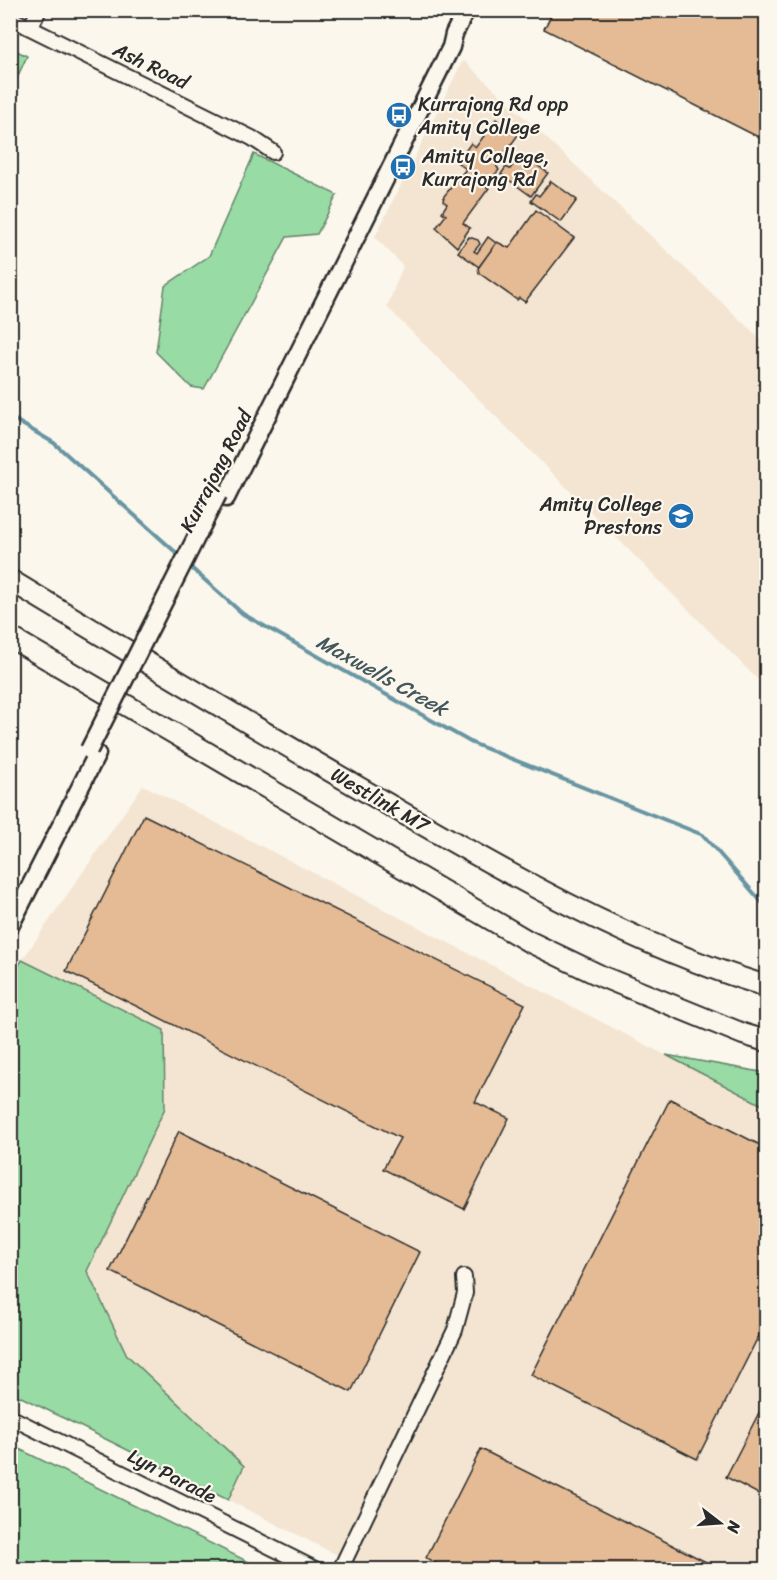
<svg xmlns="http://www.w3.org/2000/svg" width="777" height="1580" font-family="Sriracha,sans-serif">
  <rect width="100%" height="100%" fill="#fbf7ec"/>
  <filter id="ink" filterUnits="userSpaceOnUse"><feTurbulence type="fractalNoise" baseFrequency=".0167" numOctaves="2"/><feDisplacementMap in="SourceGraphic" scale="12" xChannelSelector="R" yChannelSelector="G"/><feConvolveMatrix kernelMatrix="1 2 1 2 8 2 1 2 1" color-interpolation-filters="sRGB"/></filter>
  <g filter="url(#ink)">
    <!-- built -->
    <path fill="#f4e5d2" d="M463,60L766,344V688L387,307L403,266L375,237Z
      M143,785L766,1107V1569H365L228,1500L244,1466L127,1355L85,1266L164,1030L22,960Z"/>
    <!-- green -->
    <path fill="#99dba5" stroke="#628368" stroke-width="1.5" d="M11,48L27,56L11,91Z
      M254,154L337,195L317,234L287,237L204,389L191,387L156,352L165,286L209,256Z
      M22,960L164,1030L165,1108L87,1271L127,1355L244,1466L228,1500L11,1392L10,980Z
      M666,1055L766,1073V1107Z
      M10,1445H11L263,1569H11Z"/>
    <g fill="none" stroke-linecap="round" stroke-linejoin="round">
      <!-- stream -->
      <path stroke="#6895a2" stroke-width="4" d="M10,417L54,443L181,557
        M188,565L243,614L472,743L703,835L766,907"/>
    </g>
    <!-- building -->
    <path fill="#e4bb94" stroke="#2b2b2b" stroke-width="1.5" d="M554,10H766V141L544,29Z
      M496,119L518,135L496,165L499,170L485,186L489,188L463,223L470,228L457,247L436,228L446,215L442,212L447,204L443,201L444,196L466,169L457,162L471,143L476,147Z
      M521,154L548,173L531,196L501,174L506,167L510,169Z
      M551,181L577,200L561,222L531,201L536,194L539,196Z
      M536,210L574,238L525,302L519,298L517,300L479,273L478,268L497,242L509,248Z
      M469,237L478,240L480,244L474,251L477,253L488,237L496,243L479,267L458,252Z
      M144,815L525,1004L475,1102L509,1118L464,1209L383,1169L400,1138L66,971Z
      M670,1099L766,1148V1321L697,1459L531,1375Z
      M179,1131L420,1252L351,1392L110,1271Z
      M766,1399V1498L726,1477Z
      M481,1449L722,1570H449L426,1558Z"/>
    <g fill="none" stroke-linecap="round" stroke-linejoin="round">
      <defs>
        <path id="minor" d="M10,18L252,138L273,152
          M30,28L39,10
          M10,1417L317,1570
          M340,1570L455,1330L465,1293L464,1277"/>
        <path id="major" d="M226,498L451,47L454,34L466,10
          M10,926L97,754"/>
        <path id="highway" d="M10,580C134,655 258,730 384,802C506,873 631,945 766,986
          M10,637L528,941L603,977L743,1034L766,1041"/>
      </defs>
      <!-- minor casing -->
      <use href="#minor" stroke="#2b2b2b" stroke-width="18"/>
      <!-- major casing -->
      <use href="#major" stroke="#2b2b2b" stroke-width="21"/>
      <!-- highway casing -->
      <use href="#highway" stroke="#2b2b2b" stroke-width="24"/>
      <!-- minor -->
      <use href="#minor" stroke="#fbf7ec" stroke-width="14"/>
      <!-- major -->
      <use href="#major" stroke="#fbf7ec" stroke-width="16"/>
      <!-- highway -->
      <use href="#highway" stroke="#fbf7ec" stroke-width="20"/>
      <defs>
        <path id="major-bridge" d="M89,750L218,494"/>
      </defs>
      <!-- major-bridge casing -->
      <use href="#major-bridge" stroke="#2b2b2b" stroke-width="21" stroke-linecap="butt"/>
      <!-- major-bridge -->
      <use href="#major-bridge" stroke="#fbf7ec" stroke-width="16"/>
    </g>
  </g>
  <!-- icons -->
  <defs>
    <symbol id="bus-disc" viewBox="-11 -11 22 22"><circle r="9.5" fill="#1f6fb2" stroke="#fbf7ec"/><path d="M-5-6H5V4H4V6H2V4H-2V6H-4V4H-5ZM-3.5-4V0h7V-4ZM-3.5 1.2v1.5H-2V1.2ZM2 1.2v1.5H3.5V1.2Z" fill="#fff"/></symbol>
    <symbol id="school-disc" viewBox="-11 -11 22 22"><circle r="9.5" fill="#1f6fb2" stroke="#fbf7ec"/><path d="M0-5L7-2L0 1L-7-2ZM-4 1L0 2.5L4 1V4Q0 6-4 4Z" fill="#fff"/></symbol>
  </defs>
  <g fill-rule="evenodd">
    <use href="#bus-disc" x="384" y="100" width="30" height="30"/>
    <use href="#bus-disc" x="388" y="152" width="30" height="30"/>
    <use href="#school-disc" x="666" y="501" width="30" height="30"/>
  </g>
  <g text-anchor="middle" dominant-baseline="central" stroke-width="4.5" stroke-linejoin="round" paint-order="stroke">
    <!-- street labels -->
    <g font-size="20" fill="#2b2b2b" stroke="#fbf7ec">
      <text transform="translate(151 66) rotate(26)">Ash Road</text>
      <text transform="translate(216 471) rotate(-63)">Kurrajong Road</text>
      <text transform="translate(380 800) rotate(30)">Westlink M7</text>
      <text transform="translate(172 1476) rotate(27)">Lyn Parade</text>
    </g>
    <!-- poi labels -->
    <g font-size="20" fill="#2b2b2b" stroke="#fbf7ec" text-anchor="start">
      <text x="418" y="104">Kurrajong Rd opp<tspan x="418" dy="23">Amity College</tspan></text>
      <text x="422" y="156">Amity College,<tspan x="422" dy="23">Kurrajong Rd</tspan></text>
      <text x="662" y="504" text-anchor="end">Amity College<tspan x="662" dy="23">Prestons</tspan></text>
    </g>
    <!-- water labels -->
    <g font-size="21" font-style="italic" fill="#44575c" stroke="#fbf7ec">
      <text transform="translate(382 675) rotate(29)">Maxwells Creek</text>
    </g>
  </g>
  <!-- margin -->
  <rect width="777" height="1580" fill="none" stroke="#fbf7ec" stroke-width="36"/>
  <rect x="18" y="18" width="741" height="1544" fill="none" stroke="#2b2b2b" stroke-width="2" filter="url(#ink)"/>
  <!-- north arrow -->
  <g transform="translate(720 1523) rotate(107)" stroke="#fbf7ec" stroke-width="4.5" paint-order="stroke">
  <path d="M0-4.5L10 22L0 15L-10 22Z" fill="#2b2b2b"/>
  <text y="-9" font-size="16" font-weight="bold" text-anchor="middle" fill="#2b2b2b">N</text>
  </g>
</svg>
